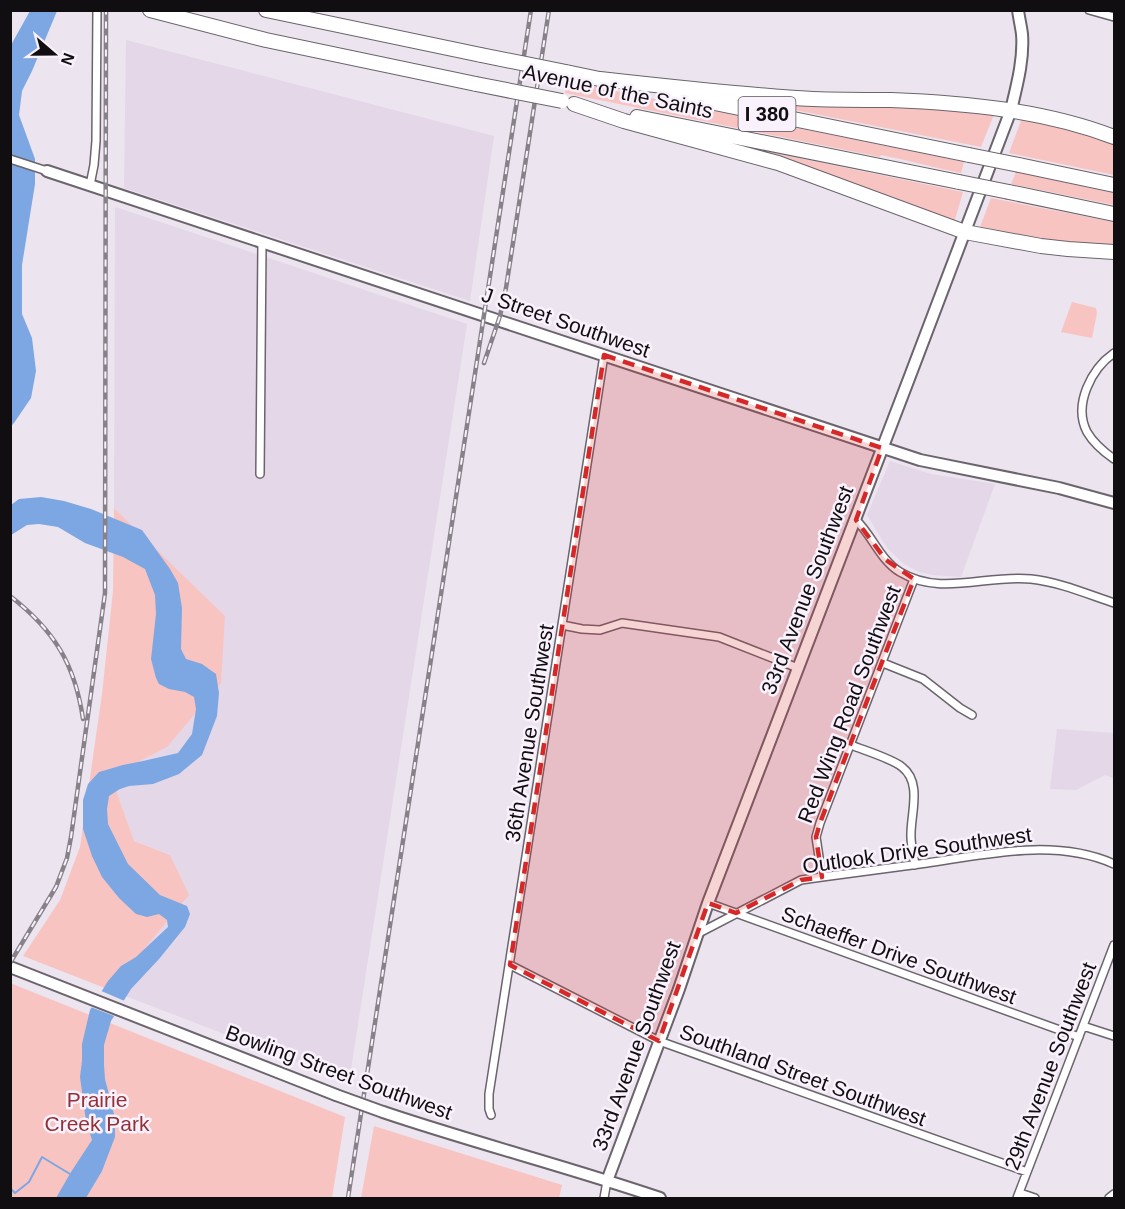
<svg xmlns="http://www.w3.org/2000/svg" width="1125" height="1209" font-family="Helvetica,sans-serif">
  <rect width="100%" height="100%" fill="#ece4ee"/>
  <!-- built -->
  <path fill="#e4d7e8" d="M126,40L494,136L470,301L124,188Z
    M115,207L467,324L349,1082L110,990L170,855L134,841L111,776L225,616L114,508Z
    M890,461L931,474L995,484L961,577L933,575L919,572L904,564L887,548L867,515Z
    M1057,729L1114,733V778L1105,775L1076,790L1050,789Z"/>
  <!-- green -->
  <path fill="#f8c4c2" d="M567,81L964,162L961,173C934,168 908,160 881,155L880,157L565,93Z
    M744,100L919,105L995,112L981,147Z
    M1022,118H1023L1114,141V175L1009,153Z
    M731,144L963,192L954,223Z
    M1016,172L1114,193V205L1011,184Z
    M991,198L1114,222V248L1062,244L980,229V227Z
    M1072,302L1096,308L1097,313L1092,338L1061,332Z
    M114,508L225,616L221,683L167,747L111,776L134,841L170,855L189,895L110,990L23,956L60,900L80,847L102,694L113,591Z
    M10,983L345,1117L332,1198H11Z
    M374,1126L562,1185L559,1198H361Z"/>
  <!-- water -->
  <path fill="#7ca7e3" d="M30,11H57L32,71L22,91L19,115L35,159V184L22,265V314L32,338L36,371L31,398L14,423L11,426V45Z
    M41,497L64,501L91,509L142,530L170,569L178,583L182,608L181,649L186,659L202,664L216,674L219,693L217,716L202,755L179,774L153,784L129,786L120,789L109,796L107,809L108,824L128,864L160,895L187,906L190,914L185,927L159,959L131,989L111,1021L104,1045V1065L105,1079L115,1118V1137L102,1171L86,1198H56L71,1172L92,1140L86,1121L80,1077L82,1061V1044L90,1010L108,981L121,966L136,957L168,927L167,920L159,914L147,917L136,914L119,898L102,877L92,856L83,829V800L88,784L99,772L123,765L143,761L178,753L192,734L196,709L194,697L185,692L169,689L159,684L156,678L151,659L156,614L155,595L145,569L123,557L85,543L58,527L39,524L27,525L11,535V505L19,499Z"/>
  <!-- pier -->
  <path fill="#ece4ee" d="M99,990L127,1002L117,1017L88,1006Z"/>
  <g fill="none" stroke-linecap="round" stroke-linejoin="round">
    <!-- stream -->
    <path stroke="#7ca7e3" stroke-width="2" d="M10,1188L15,1193L29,1182L42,1157L70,1174"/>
    <defs>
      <path id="street" d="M1089,10L1114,17
        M10,159L47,171
        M90,185L94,165L96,141L97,10
        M1114,353C1091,369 1073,405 1087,432C1094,444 1104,452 1114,459
        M260,474L262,243
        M856,520C872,535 880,560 900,572C941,597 987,574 1031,579C1059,582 1087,594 1114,603
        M562,625L582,629L600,630L622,623L719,637L798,668
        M883,663L923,679L960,708L972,715
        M851,745C863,750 893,759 902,767C923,783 910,815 911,837C911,846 914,856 915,865
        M822,877L816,837L820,823L914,579
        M708,903L1079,1037
        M699,933L801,880L822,877C857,872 892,868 927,863C988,854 1056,838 1114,864
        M510,965L659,1041L1027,1172
        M1083,1026L1114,1036
        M491,1115L489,1109V1094L604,355
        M1020,1193L1035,1198
        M604,1198L607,1181
        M1017,1198L1114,945
        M1109,1198L1114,1194"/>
      <path id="secondary" d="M47,171L920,460L1059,488L1114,503
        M10,967L336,1095
        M383,1112C475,1143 569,1167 660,1198
        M607,1181L679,989L708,903L910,376L1011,110C1017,85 1024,59 1022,34C1021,26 1019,18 1018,10"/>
      <path id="highway" d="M150,10L266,40L476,84
        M266,10L481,55
        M566,72L609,81
        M600,79C671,87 742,95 813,99C839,100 865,100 891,100C965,103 1044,110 1114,137
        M671,94L969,155
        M574,104L624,121L778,163L965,232L1041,246L1068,249L1114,252
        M637,117L959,182
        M1019,165L1114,185
        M1009,192L1114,214"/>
    </defs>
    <!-- street casing -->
    <use href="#street" stroke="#6b646d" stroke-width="10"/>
    <!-- secondary casing -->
    <use href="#secondary" stroke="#6b646d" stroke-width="14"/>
    <!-- highway casing -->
    <use href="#highway" stroke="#6b646d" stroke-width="16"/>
    <!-- street -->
    <use href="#street" stroke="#fff" stroke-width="7"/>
    <!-- secondary -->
    <use href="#secondary" stroke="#fff" stroke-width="10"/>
    <!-- highway -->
    <use href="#highway" stroke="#fff" stroke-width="14"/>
    <defs>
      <path id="rail" d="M484,363L500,316L506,288L549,10
        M10,596C54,630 75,664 83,719
        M10,963L56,887L67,858L71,837L105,593L106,10
        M348,1198L531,10"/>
    </defs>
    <!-- rail casing -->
    <use href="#rail" stroke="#878289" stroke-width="4.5"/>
    <!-- rail -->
    <use href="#rail" stroke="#f9f1fc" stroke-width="2" stroke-dasharray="7" stroke-linecap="butt"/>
    <defs>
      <path id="secondary-bridge" d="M336,1095L383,1112"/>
      <path id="highway-bridge" d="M481,55L566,72
        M476,84L562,101
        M969,155L1019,165
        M959,182L1009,192"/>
    </defs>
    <!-- secondary-bridge casing -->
    <use href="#secondary-bridge" stroke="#6b646d" stroke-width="14" stroke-linecap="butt"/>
    <!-- highway-bridge casing -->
    <use href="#highway-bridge" stroke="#6b646d" stroke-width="16" stroke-linecap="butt"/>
    <!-- secondary-bridge -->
    <use href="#secondary-bridge" stroke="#fff" stroke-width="10"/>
    <!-- highway-bridge -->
    <use href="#highway-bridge" stroke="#fff" stroke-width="14"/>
  </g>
  <!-- marked area -->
  <path fill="#d62828" fill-opacity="0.2" stroke="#d62828" stroke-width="4.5" stroke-dasharray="12 8" stroke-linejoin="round" d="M604,355L882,448L856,520L886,560L914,579L820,823L816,837L822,877L801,880L736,913L708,903L659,1041L510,965Z"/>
  <g text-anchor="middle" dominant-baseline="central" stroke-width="5" stroke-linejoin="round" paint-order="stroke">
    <!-- shield labels -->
    <rect fill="#f9f1fc" stroke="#575258" stroke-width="1.5" x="738.5" y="97" width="57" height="34" rx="4.5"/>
    <g font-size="20" font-weight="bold" fill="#110e12">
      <text x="767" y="114">I 380</text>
    </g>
    <!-- street labels -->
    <g font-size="21" fill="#110e12" stroke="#f9f1fc">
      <text transform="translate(618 91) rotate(12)">Avenue of the Saints</text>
      <text transform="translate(566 322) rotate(19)">J Street Southwest</text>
      <text transform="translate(807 590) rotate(-69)">33rd Avenue Southwest</text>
      <text transform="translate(849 704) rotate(-69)">Red Wing Road Southwest</text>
      <text transform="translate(529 733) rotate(-81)">36th Avenue Southwest</text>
      <text transform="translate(917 850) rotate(-8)">Outlook Drive Southwest</text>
      <text transform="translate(899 955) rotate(20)">Schaeffer Drive Southwest</text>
      <text transform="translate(636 1046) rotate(-70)">33rd Avenue Southwest</text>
      <text transform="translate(1050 1066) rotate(-69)">29th Avenue Southwest</text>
      <text transform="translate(339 1072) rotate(20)">Bowling Street Southwest</text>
      <text transform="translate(803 1075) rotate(20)">Southland Street Southwest</text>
    </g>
    <!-- park labels -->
    <g font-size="21" fill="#923237" stroke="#f9f1fc">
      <text x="97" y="1099">Prairie<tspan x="97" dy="24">Creek Park</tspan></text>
    </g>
  </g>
  <!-- border -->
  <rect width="1125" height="1209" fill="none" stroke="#110e12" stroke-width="24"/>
  <!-- north arrow -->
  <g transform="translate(54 54) rotate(110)" stroke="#f9f1fc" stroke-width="4.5" paint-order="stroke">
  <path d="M0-4.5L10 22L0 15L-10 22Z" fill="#110e12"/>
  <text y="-9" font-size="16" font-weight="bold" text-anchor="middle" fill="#110e12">N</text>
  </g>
</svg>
